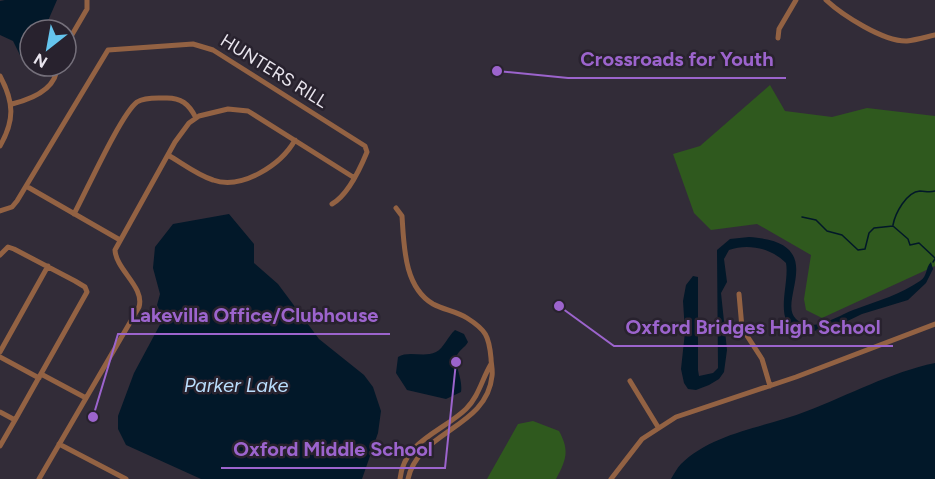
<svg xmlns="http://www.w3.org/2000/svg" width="935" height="479" font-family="Figtree,sans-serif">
  <rect width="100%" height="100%" fill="#322c38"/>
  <!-- green -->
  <path fill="#2f591e" d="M770,85L785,111L832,117L867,108L935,116V266L822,318L806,310L804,299L811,255L757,224L711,230L694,213L673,154L700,146Z
    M533,421L559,431C570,451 566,460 556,479H487L518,424Z"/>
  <!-- water -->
  <path fill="#021829" d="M5,0H57L44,30H30V66H41L36,74L24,63L13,41L0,35V1Z
    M229,214L254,244V263L278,284L319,339L364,375L373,387L381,411L378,433L362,479H201L126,445L118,429V416L134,373L163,319L157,305L160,294L153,268L155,247L173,224Z
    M749,237C832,242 776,301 796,319C813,335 840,314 856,309C878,301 901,294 920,281C928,276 925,268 931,262L933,269L926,283L908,300L862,314L833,328L799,333C772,322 790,284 786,263C771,248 748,243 729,250L724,259L727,282L721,293L727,350L724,372L719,379L709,385L696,390L688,389L684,383L681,369L685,332L683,301L686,285L693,276L698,277V370L699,376L713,373L718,368L717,250L730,239Z
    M455,330L464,334L468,342C465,348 458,350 456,358C455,366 463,379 461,392L446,399L407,390L396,373L398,357C409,350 423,358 436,352C444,348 448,336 455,330Z
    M935,363V479H671C674,474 677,468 681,464C713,432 767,427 807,411C849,395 891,372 935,363Z"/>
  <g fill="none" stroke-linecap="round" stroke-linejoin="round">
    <!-- stream -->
    <path stroke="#021829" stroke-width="1.5" d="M802,217L816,220L827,231L842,235L858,250L865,249L869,233L874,228L893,226L908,239L910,245L919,243L935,258
      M893,225C895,214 906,192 920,191C925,191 929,193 935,191
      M933,262L935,259"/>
    <!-- minor -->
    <path stroke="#936243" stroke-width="5" d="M826,0C842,15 884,42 907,41C916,40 926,37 935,35
      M778,38L779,29L796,0
      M66,45L87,9V0
      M0,76C14,102 15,120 0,146
      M12,104C32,99 57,89 57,66
      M168,155C182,163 197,175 213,180C242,190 281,165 295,140
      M26,186L120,240
      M396,208L402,216C404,246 404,287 433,304C444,310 456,311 467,318C486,330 489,336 491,358C491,364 493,370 492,376C487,428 418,431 408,479
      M0,211L12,207L17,201L108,50L193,44L213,50L365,146L367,152C360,169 348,195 332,204
      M74,214C86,192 121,114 137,102C145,97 156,98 164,98C181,97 189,104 196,118
      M0,255L8,247L14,249L75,281L85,287L87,292L15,420
      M739,294L742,328L762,359L770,386
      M0,352L48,266
      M0,357L39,378
      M41,374L86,398
      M630,381L658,427
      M0,412L15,420L0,446
      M59,444L126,479
      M39,479L139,307C145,287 116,270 115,250L175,142L189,123L199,116L228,109L248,111L353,177
      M400,479C404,441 442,432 466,409C479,396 482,379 491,364
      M611,479L642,439L676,417L796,377L935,324"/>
  </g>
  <g text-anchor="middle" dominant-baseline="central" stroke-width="5" stroke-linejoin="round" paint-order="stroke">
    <!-- street labels -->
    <g font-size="18" fill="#e9e5ee" stroke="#28222e">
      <text transform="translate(274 71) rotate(32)">HUNTERS RILL</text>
    </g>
    <!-- water labels -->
    <g font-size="20" font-style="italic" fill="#baddfc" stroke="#28222e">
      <text x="236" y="385">Parker Lake</text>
    </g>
  </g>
  <!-- callouts -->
  <path fill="none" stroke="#9c64cd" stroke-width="2" d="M497 71L568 78H786M93 417L118 334H390M559 306L614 346H893M456 362L445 468H221"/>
  <g fill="#9c64cd" stroke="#28222e" stroke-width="2">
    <circle cx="497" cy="71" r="6"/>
    <circle cx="93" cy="417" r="6"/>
    <circle cx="559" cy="306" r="6"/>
    <circle cx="456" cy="362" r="6"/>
  </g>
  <g font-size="20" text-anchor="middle" font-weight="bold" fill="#9c64cd" stroke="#28222e" stroke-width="5" stroke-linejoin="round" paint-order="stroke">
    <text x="677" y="66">Crossroads for Youth</text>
    <text x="254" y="322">Lakevilla Office/Clubhouse</text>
    <text x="753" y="334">Oxford Bridges High School</text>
    <text x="333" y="456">Oxford Middle School</text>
  </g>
  <!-- north arrow -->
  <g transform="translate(48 48) rotate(211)"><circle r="28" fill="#28222e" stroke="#75707b" stroke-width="1.5"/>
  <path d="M0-4.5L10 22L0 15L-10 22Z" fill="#65c5ee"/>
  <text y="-9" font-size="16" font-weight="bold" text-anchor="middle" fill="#e9e5ee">N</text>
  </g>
</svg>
